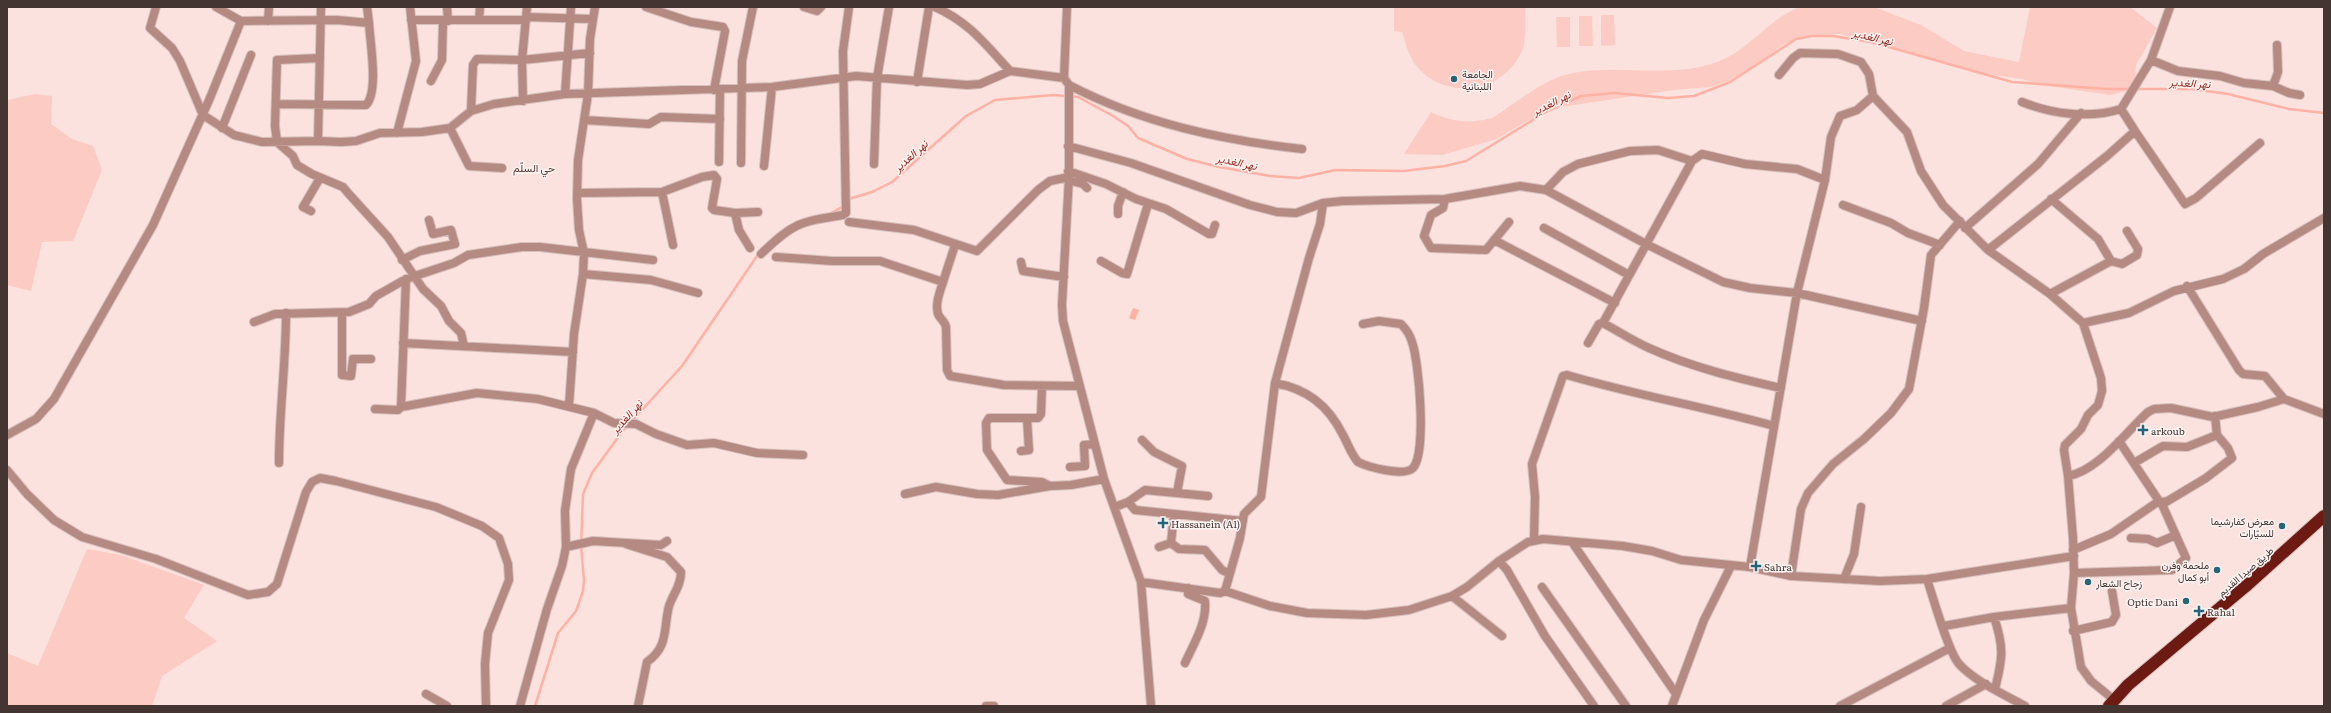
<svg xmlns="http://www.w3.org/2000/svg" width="2331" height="713" font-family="Literata,Vazirmatn,serif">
  <rect width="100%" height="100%" fill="#fbe2de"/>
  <!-- green -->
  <path fill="#fccbc3" d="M1394,7H1525C1525,21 1527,40 1521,53C1502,92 1448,101 1418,68C1409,58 1406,44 1402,32L1394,31Z
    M1800,7H1874L1921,25L1964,51L2019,62L2030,7H2130L2157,28L2136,65L2134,89L2110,95L2042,85L2022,79L1979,73L1840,34L1803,36L1784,44L1758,64L1728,81L1711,87L1674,90L1561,107L1529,120L1496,139L1480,144L1442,155L1404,154L1431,112C1451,122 1470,124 1492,118C1516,103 1541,81 1568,74C1615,63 1668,79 1714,63C1750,51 1766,20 1800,7Z
    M1601,15H1614L1615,45L1601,46Z
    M1579,16H1592L1593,46H1579Z
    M1556,17H1570V47H1557Z
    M35,94L52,96L51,124L72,139L93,146L102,170L73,241L42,242L31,291L7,285V100Z
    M87,549L121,555L204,585L184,618L217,641L162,676L152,706H7V653L38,666Z"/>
  <!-- water -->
  <path fill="#ffb1a4" d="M1133,308L1139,310L1135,320L1129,318Z"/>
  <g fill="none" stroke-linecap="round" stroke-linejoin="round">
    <!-- stream -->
    <path stroke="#ffb1a4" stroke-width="2.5" d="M849,199L872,192L892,182L966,116L995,100L1053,95L1078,97L1113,116L1128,126L1138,138L1187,159L1219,167L1270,176L1299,178L1335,170L1403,171L1445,166L1466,161L1549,110L1581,96L1614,93L1668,98L1694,96L1730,82L1796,39L1812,36H1833L1871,42L2012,82L2107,89H2192L2228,94L2289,109L2324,113
      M831,213L844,206
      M631,422L682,366L759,253
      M535,706L558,633L576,611L583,591L584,580L581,547L583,494L592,473L627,425"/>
    <defs>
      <path id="minor" d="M156,7L150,28L172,48L180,61L203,115L234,135L262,142L318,141L341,142L356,141L380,133L422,132L450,128L471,111L494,104L565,94L772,87L856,76L967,85L980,84L1010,71
        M216,7L241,21
        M447,7L448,21
        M646,7L691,22L723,27L725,31L714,90
        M804,7L817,11L821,7
        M935,7C969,22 985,44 1010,71L1064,78
        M1067,7L1064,78L1069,85C1142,123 1221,140 1302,149
        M526,17L592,19
        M411,20H526
        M479,20L480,7
        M268,21L269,7
        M320,58L277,60L275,126L277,142L293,156L297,165L312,174L343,187L348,193L388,237L423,289L441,306L449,321L461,333L464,346
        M2151,60L2178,71L2220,76L2244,83L2273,86L2289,93L2300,95
        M1779,75L1793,58L1800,53L1838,54L1861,62L1869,74L1873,96L1907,132L1921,171L1943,205L1988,250L2050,294L2083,323L2101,378L2102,391L2098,405L2088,415L2081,429L2065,445L2064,450L2068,476L2073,538L2074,573L2071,608L2081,667L2091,681L2113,699
        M431,81L442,60L443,21
        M917,82L929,7
        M1069,85V177L1062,305L1063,321L1104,479L1141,582L1151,706
        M2273,86L2278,72L2277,45
        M565,94L571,7
        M523,101L522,60L527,7
        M2022,102C2052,114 2089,119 2121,109L2151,60L2170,7
        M276,104L366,105C379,92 370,42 369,23
        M471,111L473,65L477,59L522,60L590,53
        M584,120L649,124L661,117L720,119
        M222,128L251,55
        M450,128L469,166L502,168
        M2135,131L2185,204L2196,198L2260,143
        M397,133L416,61L410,7
        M318,141L321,7
        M1068,146L1131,163L1250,205L1277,212L1296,213L1323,203L1343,201L1445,199L1520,186L1546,190L1646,244L1723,282L1750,288L1797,293L1922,321
        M719,162L720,90
        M741,163L742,61L753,7
        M874,164L877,78L889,7
        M764,166L772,87
        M1068,171L1106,184L1136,199L1166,209L1209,234H1212L1215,225
        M1068,180L1083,184L1087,188
        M1546,190L1563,172L1578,164L1630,151L1658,150L1692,161L1702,154L1745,164L1797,169L1825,180
        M662,192L673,245
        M577,193L662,192L702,177L714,175L717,179L712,208L714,210L735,213L739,230L750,248
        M1445,199L1443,208L1431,215L1424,236L1431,248L1486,250L1509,222
        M1843,205L1891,223L1908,233L1940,245
        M311,211L303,207L320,178
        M735,213L758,212
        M1118,214V206L1123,192
        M849,222L914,230L977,251L1038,190L1050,181L1069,177
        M1544,228L1629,275
        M1965,228L2038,164L2081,113
        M1494,240L1615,303
        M1988,250L2107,156L2135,131L2121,109
        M761,254C793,223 799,222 843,215L846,213L843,51L849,7
        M776,257L832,261H880L943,282L955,245
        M402,260L420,251L455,244L451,230L433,234L429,220
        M1101,261L1122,273L1127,274L1148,204
        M2111,261L2122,264L2137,255L2138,249L2127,231
        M1021,262L1023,271L1064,277
        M583,274L651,280L698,293
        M943,282C940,292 935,303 938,314C940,319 945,321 946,327L947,370L950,376L1004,385L1080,386
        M2187,286L2239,370L2243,374L2265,376L2284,399
        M2050,294L2111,261L2098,239L2051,199
        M342,313V375L351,376L353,359H371
        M254,322L275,314L349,312L369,304L376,296L406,279L454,263L468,255L522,247H540L653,260
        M1603,323C1618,331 1633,341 1649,348C1691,367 1736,378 1781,388
        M2083,323L2129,313L2174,291L2223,279L2244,269L2263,254L2324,218
        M403,343L573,352
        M1588,343L1599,324L1603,323L1692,161
        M1275,383C1307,389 1328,405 1343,435C1348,444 1351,454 1358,462C1368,467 1404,477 1413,468C1427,453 1419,361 1412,342C1410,335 1406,329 1401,324L1379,321L1363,324
        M1042,387L1041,414L1038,418H989L986,423L987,450L1007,480L1042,482L1050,486L1071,485L1104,479
        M569,406L574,334L583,274L584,253L579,230L577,199L578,160L588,94L590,39L595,7
        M401,407L406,279
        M375,409L398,410L401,407L477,393L538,399L594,413L614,423L636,424L656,434L687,445L714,443L757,453L803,455
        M7,435L36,419L54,399L153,225L210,98L241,21L337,20L369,23L367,7
        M1142,440L1154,452L1182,466L1177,493
        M1021,451L1029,450L1027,419
        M279,463C279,413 286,363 286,313
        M2134,463L2163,446L2187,447L2217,435L2215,416
        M1070,467L1085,466L1084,445L1095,444
        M7,470L27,494L54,520L82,537L156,559L248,595L268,592L277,584L306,492L312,482L320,478L336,481L436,507L482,526L499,538L508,564L509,580L488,633L485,664L486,706
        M2068,476C2098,471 2126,432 2148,412L2154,409L2171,408L2213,417L2258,407L2284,399L2324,414
        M905,494L936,487L977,494L998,495L1050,486
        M2159,501L2166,502L2206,478L2232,458L2228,448L2217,435
        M1128,502L1145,490L1208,496
        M1115,507L1128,502L1135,510L1243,521
        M2131,538L2148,539L2157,543L2176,535
        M1534,539L1535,497L1532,464L1563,376L1567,375C1635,395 1705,407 1774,426
        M1572,542L1676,694
        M1171,543L1179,549L1205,550L1222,570L1228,573
        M626,544L667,557L681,572C681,586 673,594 669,606C663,630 669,646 647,662L638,706
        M566,547L593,541L661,545L667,541
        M1159,547L1171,543L1174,514
        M2073,550L2111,534L2159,501L2119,441
        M1499,561L1507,570L1545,636L1594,706
        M1750,567L1797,293L1825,180L1831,137L1840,116L1857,110L1873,96
        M2074,573L2172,570L2186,558L2161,502
        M1791,576L1801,509L1808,493L1833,464L1864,439L1891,413L1909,389L1924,308L1931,255L1960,221
        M1844,579L1854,554L1861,507
        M1927,579C1933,597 1949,655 1960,665C1976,682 2005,695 2025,706
        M1141,582L1220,593L1225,591L1270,606L1307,613L1366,615L1409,610L1452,596L1467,587L1499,561L1528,542L1543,539L1623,546L1652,551L1681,560L1750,567L1791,576L1880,581L1927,579L2074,556
        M1542,587L1626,706
        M1225,591L1240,538L1244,514L1261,497L1275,383L1309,258L1320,224L1323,203
        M1452,596L1502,636
        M1994,617C2004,647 2003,657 1995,689
        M1944,626L1994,617L2071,608
        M2073,631L2112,622L2116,615L2112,591
        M1185,663C1194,643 1207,623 1205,601L1188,594V588
        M426,694L447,706
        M520,706L547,609L562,566L566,547L565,511L571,469L594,413
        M986,706H994
        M1672,706L1704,620L1731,566
        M1840,706L1950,648
        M1946,706L1986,684"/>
      <path id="highway" d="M2109,706L2128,685L2246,586L2324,516"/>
    </defs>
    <!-- minor casing -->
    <use href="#minor" stroke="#d6bfbc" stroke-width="10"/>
    <!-- highway casing -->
    <use href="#highway" stroke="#d6bfbc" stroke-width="14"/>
    <!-- minor -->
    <use href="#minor" stroke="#b58a83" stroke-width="8"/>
    <!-- highway -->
    <use href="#highway" stroke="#6d1a12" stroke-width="12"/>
  </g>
  <!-- markers -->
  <g fill="#26647a" stroke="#fcf4f2" stroke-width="1.5">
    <circle cx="1454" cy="79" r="4"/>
    <path d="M2141 424h4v4h4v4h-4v4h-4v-4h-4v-4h4z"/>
    <path d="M1161 517h4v4h4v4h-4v4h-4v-4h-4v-4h4z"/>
    <circle cx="2282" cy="526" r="4"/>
    <path d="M1754 560h4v4h4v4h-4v4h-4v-4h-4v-4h4z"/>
    <circle cx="2217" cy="570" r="4"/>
    <circle cx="2088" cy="582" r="4"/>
    <circle cx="2186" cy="601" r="4"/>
    <path d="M2197 605h4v4h4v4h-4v4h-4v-4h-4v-4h4z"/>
  </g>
  <g text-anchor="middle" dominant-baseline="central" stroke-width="3" stroke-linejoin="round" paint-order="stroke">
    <!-- poi labels -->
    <g font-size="10" fill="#443532" stroke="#fcf4f2" text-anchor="start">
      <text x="1462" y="73">الجامعة<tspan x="1462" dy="12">اللبنانية</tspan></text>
      <text x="2151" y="430">arkoub</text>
      <text x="2274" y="520" text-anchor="end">معرض كفارشيما<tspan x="2274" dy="12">للسيّارات</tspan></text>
      <text x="1171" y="523">Hassanein (Al)</text>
      <text x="2209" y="564" text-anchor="end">ملحمة وفرن<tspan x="2209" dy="12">أبو كمال</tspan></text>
      <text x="1764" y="566">Sahra</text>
      <text x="2096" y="582">زجاح الشعار</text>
      <text x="2178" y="601" text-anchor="end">Optic Dani</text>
      <text x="2207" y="611">Rahal</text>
    </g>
    <!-- street labels -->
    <g font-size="10" fill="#443532" stroke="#fcf4f2">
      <text transform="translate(2245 571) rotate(-41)">طريق صيدا القديم</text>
    </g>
    <!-- water labels -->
    <g font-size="11" font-style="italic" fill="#93251b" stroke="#fcf4f2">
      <text transform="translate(1873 36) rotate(13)">نهر الغدير</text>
      <text transform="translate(2190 82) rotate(3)">نهر الغدير</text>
      <text transform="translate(1551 102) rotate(-27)">نهر الغدير</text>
      <text transform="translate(910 155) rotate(-42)">نهر الغدير</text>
      <text transform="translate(1237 161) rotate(12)">نهر الغدير</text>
      <text transform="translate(626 416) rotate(-48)">نهر الغدير</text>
    </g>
    <!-- neighbourhood labels -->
    <g font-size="11" fill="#5a3b35" stroke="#fcf4f2">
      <text x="534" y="167">حي السلّم</text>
    </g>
  </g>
  <!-- border -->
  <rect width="2331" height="713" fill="none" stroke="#443532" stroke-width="16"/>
</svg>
